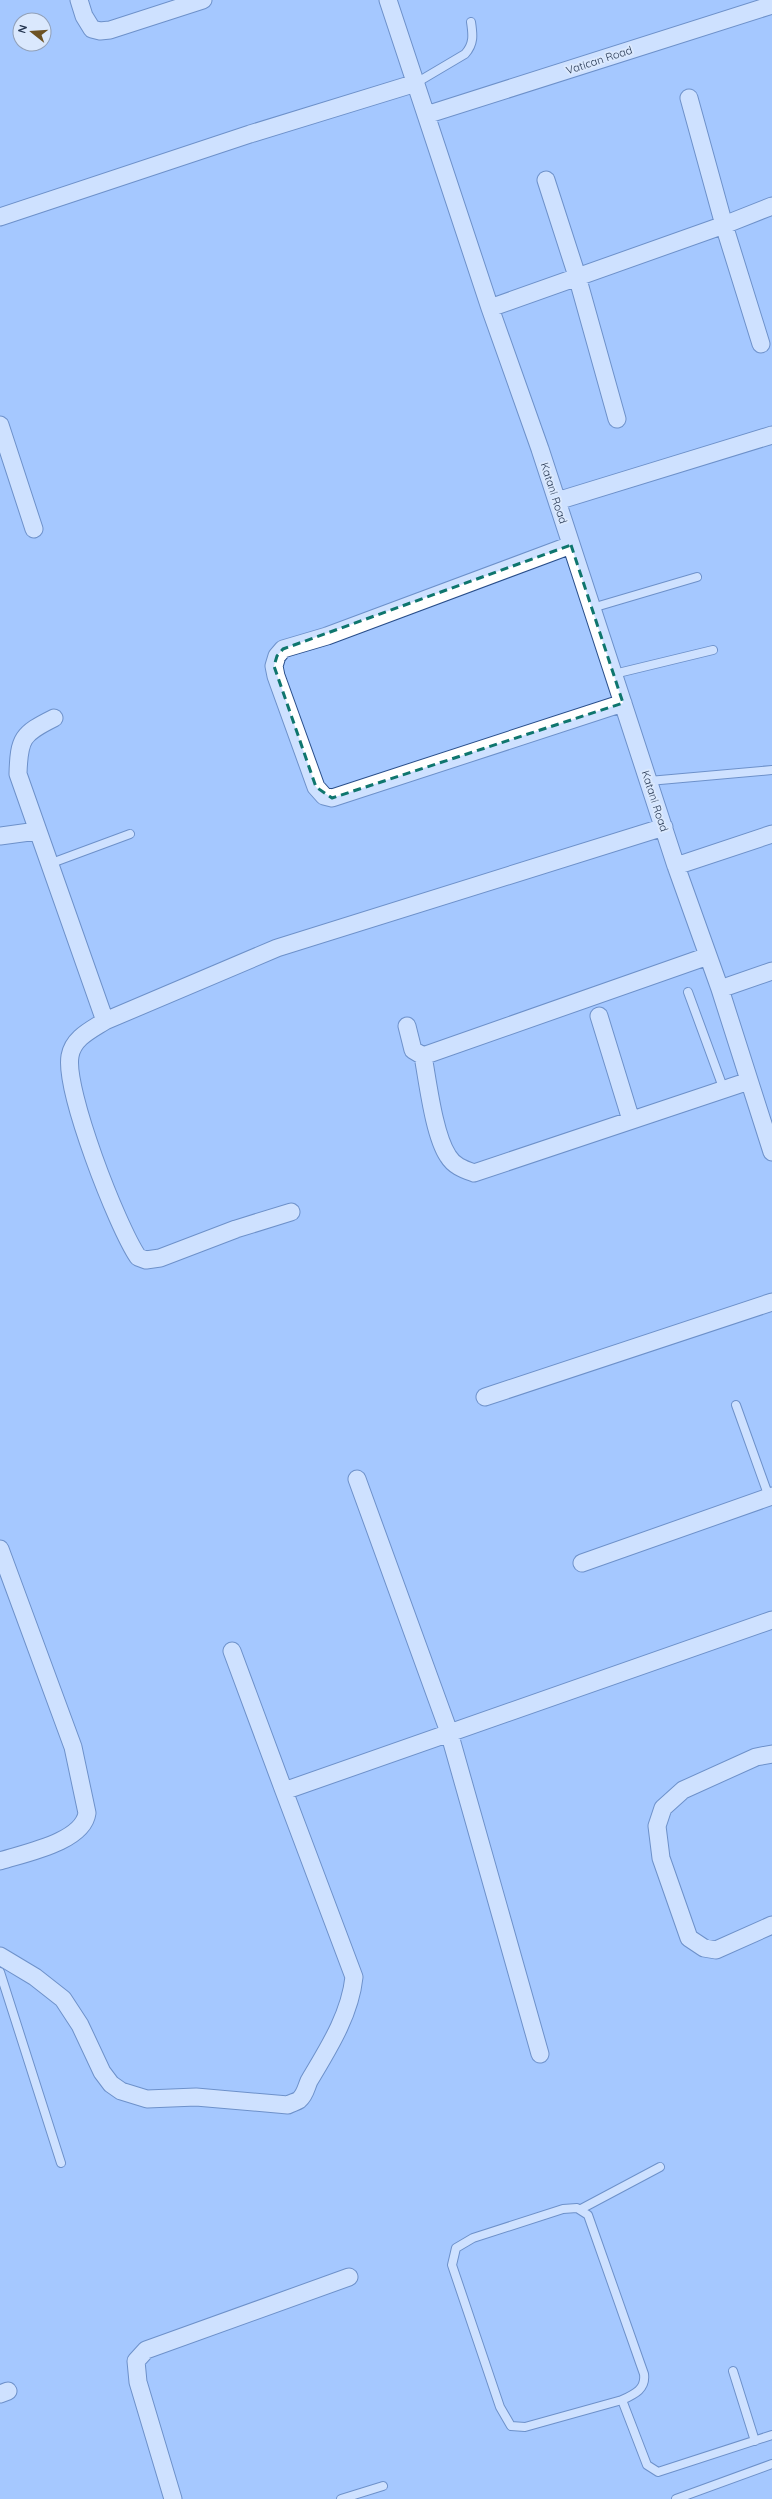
<svg xmlns="http://www.w3.org/2000/svg" width="772" height="2499" font-family="Quicksand,sans-serif">
  <rect width="100%" height="100%" fill="#a5c8ff"/>
  <g fill="none" stroke-linecap="round" stroke-linejoin="round">
    <defs>
      <path id="lane" d="M416,83L465,54C474,44 473,35 471,22
        M592,608L697,577
        M614,674L713,650
        M649,781L772,770
        M49,864L130,834
        M688,992L724,1090
        M736,1405L769,1497
        M0,1972L61,2163
        M581,2209L660,2167
        M733,2371L755,2441
        M622,2400C635,2394 646,2389 644,2374L588,2215L577,2208L563,2209L473,2238L456,2248L452,2265L500,2407L511,2426L525,2427L622,2400L647,2465L658,2472L772,2435
        M341,2499L383,2486
        M676,2499L772,2464"/>
      <path id="street" d="M79,0L84,16L92,29L100,31L110,30L203,0
        M388,0L490,308L540,449L676,866L720,989L772,1152
        M689,98L724,225L761,344
        M426,115L772,5
        M546,180L577,276L617,419
        M0,217L250,134L416,83
        M490,308L724,225L772,206
        M0,425L34,529
        M557,501L772,435
        M571,545L327,636L283,649L277,656L274,666L276,676L316,787L324,796L332,798L623,703
        M54,718C22,734 19,738 18,774L105,1021
        M0,836L37,831
        M676,866L772,834
        M720,989L772,971
        M599,1016L631,1120
        M407,1026L413,1050L423,1056L708,956
        M423,1056C428,1083 434,1135 448,1156C454,1166 463,1169 474,1173L749,1081
        M291,1212L236,1229L160,1258L146,1260L138,1257C117,1226 64,1090 70,1056C73,1038 91,1030 105,1021L277,948L664,827
        M485,1397L772,1302
        M357,1479L449,1732L540,2054
        M0,1549L73,1747L87,1813C83,1842 25,1853 0,1861
        M582,1563L772,1496
        M232,1651L284,1791
        M772,1754L756,1757L683,1790L663,1808L657,1826L661,1858L689,1938L704,1948L716,1950L772,1925
        M0,1956L35,1977L63,1999L80,2025L102,2072L111,2084L121,2091L147,2099L196,2097L288,2105C291,2103 296,2102 299,2100C305,2095 306,2088 309,2081C328,2049 350,2015 354,1977L284,1791L772,1620
        M0,2394L8,2391
        M173,2499L138,2382L136,2361L146,2350L349,2277"/>
    </defs>
    <!-- lane casing -->
    <use href="#lane" stroke="#294e8a" stroke-width="10"/>
    <!-- street casing -->
    <use href="#street" stroke="#294e8a" stroke-width="19"/>
    <!-- lane -->
    <use href="#lane" stroke="#fff" stroke-width="8"/>
    <!-- street -->
    <use href="#street" stroke="#fff" stroke-width="17"/>
  </g>
  <!-- marked area -->
  <path d="M0 0H772V2499H0ZM571,545L623,703L332,798L316,787L274,666L277,656L283,649Z" fill="#a5c8ff" fill-opacity=".55" fill-rule="evenodd"/>
  <path fill="none" stroke="#0f766e" stroke-width="3" stroke-dasharray="8 5" stroke-linejoin="round" d="M571,545L623,703L332,798L316,787L274,666L277,656L283,649Z"/>
  <g text-anchor="middle" dominant-baseline="central" stroke-width="4" stroke-linejoin="round" paint-order="stroke">
    <!-- street labels -->
    <g font-size="11" fill="#243550" stroke="#dae8fd">
      <text transform="translate(599 60) rotate(-18)">Vatican Road</text>
      <text transform="translate(554 493) rotate(72)">Katani Road</text>
      <text transform="translate(655 801) rotate(72)">Katani Road</text>
    </g>
  </g>
  <!-- north arrow -->
  <g transform="translate(32 32) rotate(287)"><circle r="19" fill="#dae8fd" stroke="#91a0b8"/>
  <path d="M0-3L7 15L0 10L-7 15Z" fill="#6c5224"/>
  <text y="-6" font-size="11" font-weight="bold" text-anchor="middle" fill="#243550">N</text>
  </g>
</svg>
